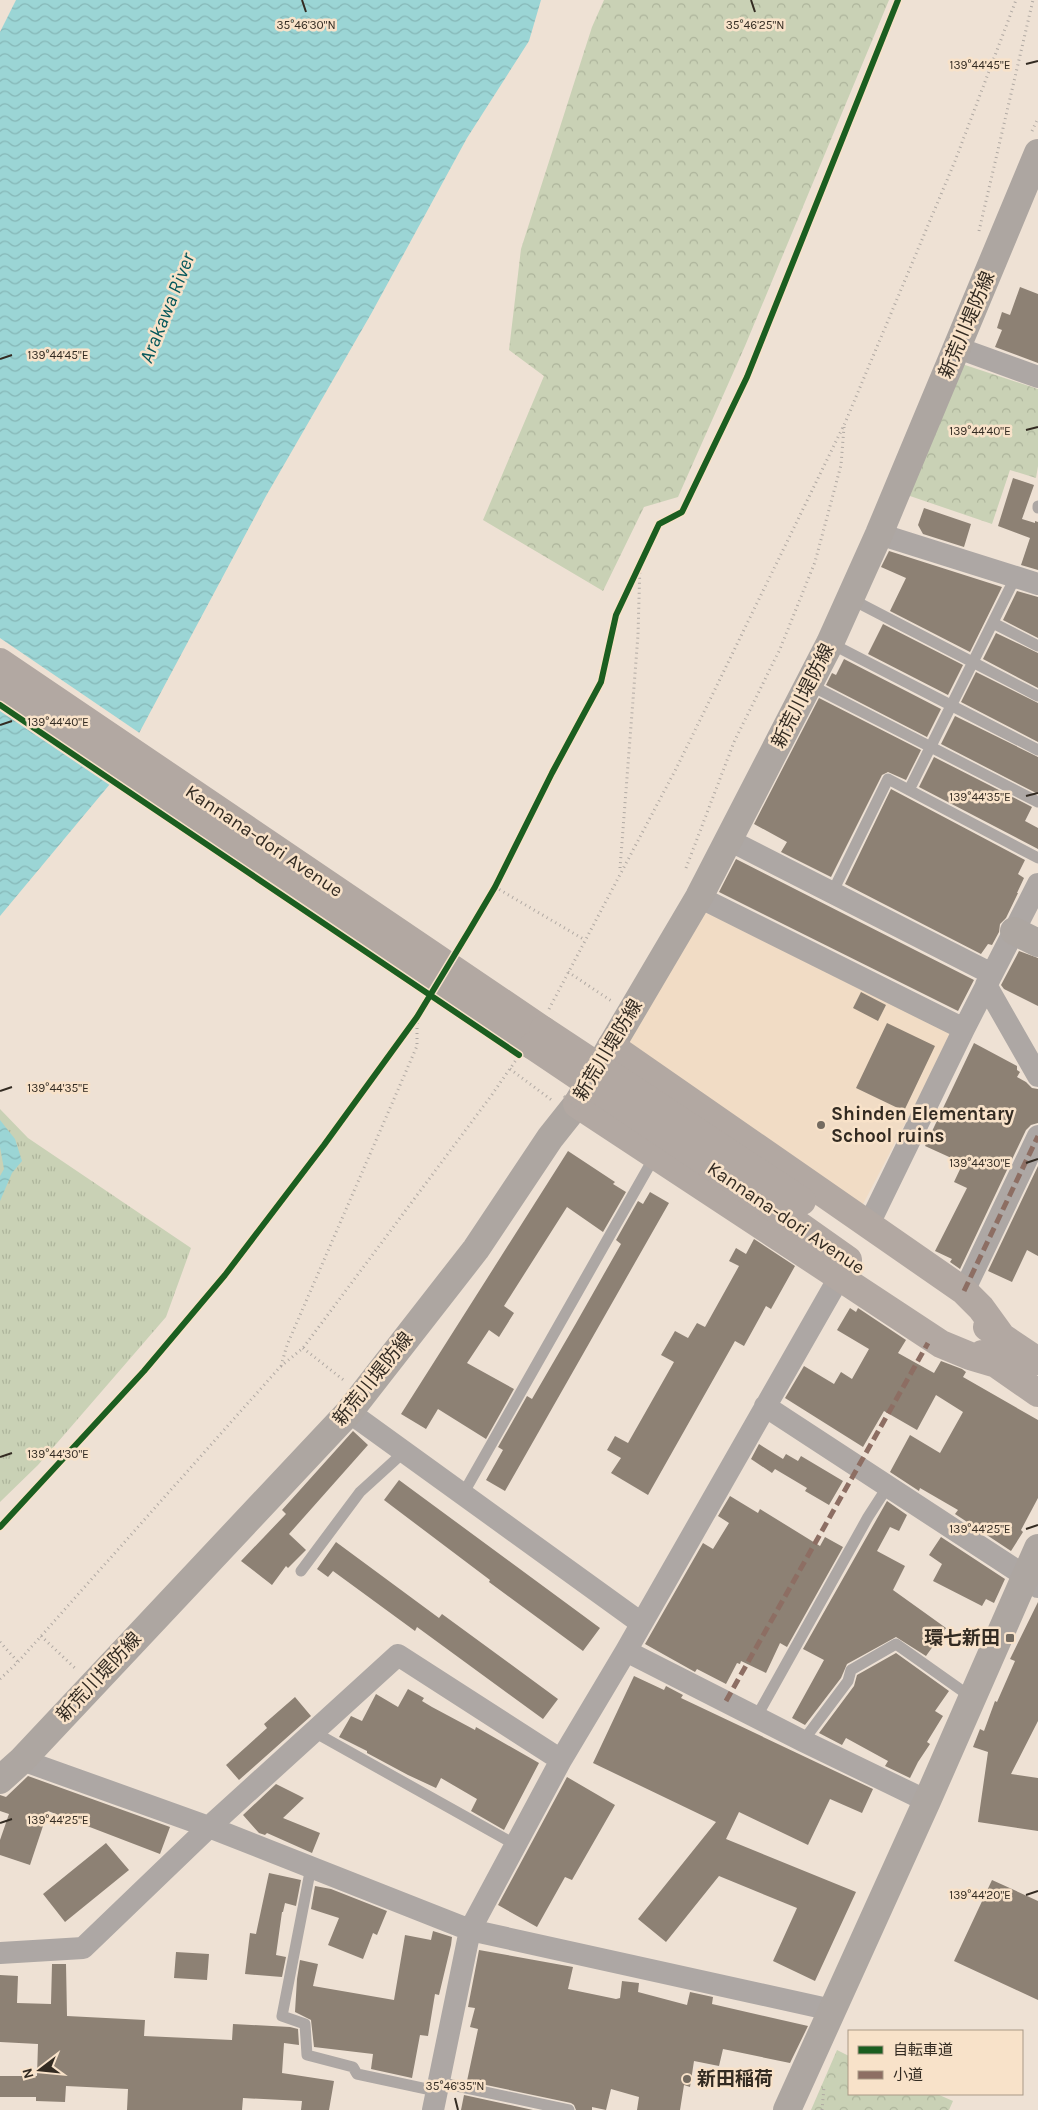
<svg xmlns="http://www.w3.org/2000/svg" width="1038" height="2110" font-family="Karla,'Noto Sans JP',sans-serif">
  <defs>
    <pattern id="grass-tufts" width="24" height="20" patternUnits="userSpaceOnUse" patternTransform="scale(1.25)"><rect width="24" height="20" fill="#c9d1b5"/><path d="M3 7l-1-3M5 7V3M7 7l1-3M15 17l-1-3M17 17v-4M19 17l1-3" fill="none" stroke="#adb49b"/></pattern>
    <pattern id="park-crowns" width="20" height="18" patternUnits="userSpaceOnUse" patternTransform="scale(1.25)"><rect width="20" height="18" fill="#c9d1b5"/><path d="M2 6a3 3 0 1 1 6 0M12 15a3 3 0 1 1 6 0" fill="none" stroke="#adb49b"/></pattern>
    <pattern id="water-waves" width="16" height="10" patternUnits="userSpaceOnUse" patternTransform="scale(1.25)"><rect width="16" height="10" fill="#9bd5d5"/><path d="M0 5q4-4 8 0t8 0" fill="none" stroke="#86b7b7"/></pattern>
  </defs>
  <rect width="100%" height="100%" fill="#eee1d4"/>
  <!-- built -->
  <path fill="#f1dcc5" d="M698,906L953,1032L861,1208L623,1042Z"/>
  <!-- grass -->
  <path fill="url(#grass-tufts)" d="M0,1109L28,1138L191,1248L166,1317L38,1465L0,1502Z"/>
  <!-- park -->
  <path fill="url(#park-crowns)" d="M604,0H889L745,346L678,497L644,507L603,591L483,520L544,376L509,350L521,249L592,27Z
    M962,364L1038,389V466L1036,478L1010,470L992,524L907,495Z
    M837,2050L849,2056V2094H937L953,2101L949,2110H811Z"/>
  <!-- water -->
  <path fill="url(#water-waves)" d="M16,0H541L529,41L467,138L371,314L266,496L115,778L0,916V32Z
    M0,1120L15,1139L22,1161L12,1173L0,1201V1176L4,1169L0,1147Z"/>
  <!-- pier -->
  <path fill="#eee1d4" d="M0,638L141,734L111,786L0,711Z"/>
  <!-- building -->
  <path fill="#8d8174" d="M1020,287L1038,294V363L995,347L1002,330L997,328L1002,312L1010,315Z
    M1013,478L1034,485L1022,519L1035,523V521L1038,522V570L1021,565L1030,538L998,526Z
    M924,508L971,524L964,547L923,534L918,525Z
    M889,551L1002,587L970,652L890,611L906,578L881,567Z
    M1017,591L1038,597V638L1003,620Z
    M883,624L963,665L948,695L868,654Z
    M996,633L1038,653V688L983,659Z
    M844,659L941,709L927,737L826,685L832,673L836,675Z
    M976,672L1038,703V742L961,702Z
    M819,698L921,750L906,780L888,772L882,775L831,877L781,852L787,842L754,824Z
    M955,716L1038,757V794L941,744Z
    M934,757L1032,807L1025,821L1038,828V849L919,787Z
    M891,789L1025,860L1018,874L1024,878L1017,893H1018L1006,918L1000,924L999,932L992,945L988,944L981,954L845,884Z
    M736,859L974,980L958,1011L719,892Z
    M1019,951L1038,958V1006L1004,989L1001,985Z
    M861,992L886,1005L878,1021L853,1008Z
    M887,1023L935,1046L904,1111L856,1088Z
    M974,1043L1017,1066V1070L1020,1072L1017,1077L1026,1082L1032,1088L1038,1089V1123L1031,1125L1026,1130L960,1269L950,1262L952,1259L935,1251L967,1188L954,1182L962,1165L957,1163L958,1161L925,1146Z
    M568,1151L615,1182L613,1184L626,1192L603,1232L567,1207L504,1306L514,1313L499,1337L489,1330L467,1363L514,1389L486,1439L438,1409L426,1429L401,1414Z
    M1038,1166V1256L1027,1250L1012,1282L988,1271Z
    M650,1192L669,1203L505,1491L486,1480L503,1450L498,1447L527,1396L532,1399L575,1325L621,1244L616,1240L638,1201L643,1204Z
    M754,1239L795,1266L771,1309L766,1306L744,1346L735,1341L648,1495L611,1473L621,1458L607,1450L615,1436L628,1443L674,1362L661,1355L675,1331L688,1338L697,1323L705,1327L739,1266L729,1261L736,1248L746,1254Z
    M850,1308L856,1312L858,1308L906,1340L898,1353L934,1373L941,1361L962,1369L966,1372L963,1377L1038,1420V1498L1021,1530L1023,1532L1011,1551L955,1514L958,1510L920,1488L919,1491L890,1472L910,1435L940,1453L963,1412L936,1395L917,1430L884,1411L863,1447L785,1398L804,1366L834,1384L841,1372L852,1379L869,1349L837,1330Z
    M353,1431L368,1445L289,1534L306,1550L288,1568L286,1566L272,1585L241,1561L286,1514L282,1510Z
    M759,1444L783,1459L786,1454L798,1461L801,1456L843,1481L829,1505L805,1491L807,1488L775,1469L772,1473L751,1459Z
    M399,1480L600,1628L583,1651L489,1582L490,1580L384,1500Z
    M730,1496L758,1513L760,1509L820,1546L825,1537L843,1547L787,1647L780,1643L766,1673L741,1661L740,1664L737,1663L726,1684L697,1669L695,1672L645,1644L703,1543L713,1549L729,1523L718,1516Z
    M887,1501L907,1515L899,1531L890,1527L877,1551L905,1566L893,1590L946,1628L926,1656L896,1637L847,1664L841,1678L805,1725L792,1718L824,1660L803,1649Z
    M941,1537L1005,1579L994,1603L986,1599L982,1606L933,1581L942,1564L929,1555Z
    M336,1542L439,1618L442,1614L558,1699L543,1719L417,1627L415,1631L333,1571L328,1577L317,1569Z
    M1038,1602V1721L1011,1774L1038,1778V1831L978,1822L988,1752L973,1747L980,1729L984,1731L995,1701L997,1702L1015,1661L1010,1659Z
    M896,1653L949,1691L935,1711L943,1716L927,1742L930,1744L918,1762L910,1778L885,1766L888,1761L846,1738L842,1745L819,1733L854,1686L857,1675Z
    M634,1676L664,1690L666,1686L683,1695L681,1698L873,1789L862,1813L830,1799L808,1845L739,1812L726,1839L856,1892L815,1981L773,1961L797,1908L719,1876L666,1942L638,1919L716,1822L593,1763Z
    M408,1689L424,1698L422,1701L432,1707L475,1730L476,1727L539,1763L504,1830L471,1811L477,1799L441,1778L436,1788L408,1775L367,1753V1751L339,1737L351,1716L362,1721L376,1694L398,1707Z
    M295,1697L311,1716L239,1780L226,1765L267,1728L264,1724Z
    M28,1776L170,1827L160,1854L48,1811L30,1865L0,1855V1840L9,1814L0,1811V1795L6,1797Z
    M567,1777L615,1805L572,1880L565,1877L537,1927L498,1905Z
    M276,1784L304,1798L283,1818L320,1833L312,1853L267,1833L265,1835L259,1833L243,1815Z
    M106,1843L129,1870L65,1922L43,1894Z
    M269,1873L301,1880L296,1906L285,1903L283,1912H282L276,1955L286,1957L282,1977L245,1974L250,1933L256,1934Z
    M992,1880L1038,1901V2000L954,1961Z
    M315,1886L331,1889L387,1911L377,1935L373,1933L363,1959L328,1945L339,1918L311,1909Z
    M433,1931L452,1937L451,1945L439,1995L435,1994L428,2036L420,2035L412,2078L371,2069L373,2054L314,2047L311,2020L295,2012L297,1979L300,1960L318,1964L313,1986L394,2000L405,1935L431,1940Z
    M479,1950L573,1967L568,1989L616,1999L620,1998L622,1981L639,1983L638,1992L687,2005L690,1992L713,1997L712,2004L808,2026L790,2063L723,2049L719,2066L694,2061L690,2087L684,2085L680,2110H637L639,2097L611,2089L606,2110L592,2107V2110H576L574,2105L571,2103L467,2081L478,2029L470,2027L475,2008L468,2007Z
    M176,1952L209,1954L207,1980L174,1978Z
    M52,1964H66L67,2016L145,2020L144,2036L232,2040L233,2024L290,2027L298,2029L299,2045L284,2043L282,2073L334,2081L329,2110H301L302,2101L243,2098L242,2110H127L128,2089L66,2086L65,2102L36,2101V2097H0V2076H37L38,2044L0,2042V1975L18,1976L17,2003L51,2004Z
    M464,2095L533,2110H461Z"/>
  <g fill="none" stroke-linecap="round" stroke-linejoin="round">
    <!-- path -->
    <path stroke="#b0a9a3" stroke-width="3" stroke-dasharray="1 4" stroke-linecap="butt" d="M1032,131L1038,118
      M979,231L1033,0
      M620,868L638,635L640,563
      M686,868L734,742L780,649L815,562L841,465L844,427
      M495,887L585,940
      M568,972L613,1002
      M549,1009L678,765L845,423L955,161L1016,0
      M510,1069L553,1101
      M303,1348L346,1382
      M281,1366L287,1345L417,1046V1017
      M41,1636L77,1670
      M0,1642L18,1662
      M0,1679L18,1662L280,1367L303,1348L491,1096L516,1060
      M822,2110L824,2087"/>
    <!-- lane -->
    <path stroke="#ada7a4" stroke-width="11" d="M1038,506V508
      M851,599L1038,696
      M993,623L1038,646
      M830,643L1038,750
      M810,685L1038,802
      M909,790L1016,576
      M832,893L888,779L1038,858
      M463,1494L652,1161
      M301,1571L360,1492L404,1452
      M757,1716L868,1517L888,1486
      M314,1732L516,1845
      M803,1741L848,1681L851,1670L896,1644L971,1697
      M311,1867L282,2016L305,2024L307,2055L353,2067L357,2074L436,2091
      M438,2082L569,2110"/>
    <!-- street -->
    <path stroke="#ada7a4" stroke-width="22" d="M958,348L1038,377
      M879,534L1038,584
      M729,840L992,974
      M699,897L964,1029
      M986,985L1038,1076
      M869,1224L964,1029L1038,884
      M964,1291L1038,1136
      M765,1406L1025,1576L1038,1587
      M349,1412L641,1623
      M626,1651L803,1741L927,1801
      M22,1760L209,1827L470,1930L832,2010
      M0,1953L83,1948L209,1827L398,1655L561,1760
      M433,2110L470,1930L561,1760L626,1651L840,1276"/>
    <!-- secondary -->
    <path stroke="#ada6a1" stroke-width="28" d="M1014,931L1038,943
      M0,1780L22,1760L349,1412L476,1249L550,1138L577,1104L699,897L830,643L879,534L1038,153
      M787,2110L927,1801L1038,1548"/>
    <!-- primary -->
    <path stroke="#b2a8a2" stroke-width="28" d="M0,662L543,1030
      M0,686L533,1046
      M611,1046L964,1291L981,1308L1002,1337
      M577,1104L941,1344L970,1356L997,1364
      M790,1219L848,1260
      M987,1327L1038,1361
      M982,1354L1038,1393"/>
    <!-- path-bridge -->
    <path stroke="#b0a9a3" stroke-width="3" stroke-dasharray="1 4" stroke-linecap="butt" d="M564,1096L580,1111"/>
    <!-- primary-bridge -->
    <path stroke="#b2a8a2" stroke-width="28" d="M543,1030L802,1201
      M533,1046L790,1219"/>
    <!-- quiet -->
    <path stroke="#8d6e63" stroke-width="5" stroke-dasharray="10 5" stroke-linecap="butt" d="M964,1291L1038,1136
      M726,1701L928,1343"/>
    <defs>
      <path id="cycleway" d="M0,705L519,1055
        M0,1527L144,1371L225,1275L324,1145L417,1017L469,931L495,887L552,773L601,682L616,615L659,524L682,512L747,377L898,0"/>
    </defs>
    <!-- cycleway casing -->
    <use href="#cycleway" stroke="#f8e2c9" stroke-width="9"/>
    <!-- cycleway -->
    <use href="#cycleway" stroke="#1b5e20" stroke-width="6"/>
  </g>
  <!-- ticks -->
  <path fill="none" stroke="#332b22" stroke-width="2" d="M302,0L306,12M751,0L755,12M1026,64L1038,61M0,359L12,355M1026,430L1038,427M0,725L12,721M1026,796L1038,793M0,1091L12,1087M1026,1163L1038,1159M0,1457L12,1453M1026,1529L1038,1525M0,1823L12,1819M1026,1895L1038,1891M455,2098L458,2110"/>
  <!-- markers -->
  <g fill="#746b60" stroke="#f8e2c9" stroke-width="2">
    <circle cx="821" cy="1125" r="5"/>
    <rect x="1005" y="1633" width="10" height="10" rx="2.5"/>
    <circle cx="687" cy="2079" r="5"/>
  </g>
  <g text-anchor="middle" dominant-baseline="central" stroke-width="5" stroke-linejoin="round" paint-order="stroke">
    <!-- street labels -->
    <g font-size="19" fill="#332b22" stroke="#f8e2c9">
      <text transform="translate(967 325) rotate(-67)">新荒川堤防線</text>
      <text transform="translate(803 696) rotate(-63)">新荒川堤防線</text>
      <text transform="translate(264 841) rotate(34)">Kannana-dori Avenue</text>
      <text transform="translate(608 1050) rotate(-59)">新荒川堤防線</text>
      <text transform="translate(786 1218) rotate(34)">Kannana-dori Avenue</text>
      <text transform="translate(373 1379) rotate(-51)">新荒川堤防線</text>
      <text transform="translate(99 1677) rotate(-47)">新荒川堤防線</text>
    </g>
    <!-- poi labels -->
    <g font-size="19" font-weight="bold" fill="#332b22" stroke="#f8e2c9" text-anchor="start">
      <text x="831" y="1114">Shinden Elementary<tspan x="831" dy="22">School ruins</tspan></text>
      <text x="1000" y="1638" text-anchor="end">環七新田</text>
      <text x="697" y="2079">新田稲荷</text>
    </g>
    <!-- water labels -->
    <g font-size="20" font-style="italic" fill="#05575b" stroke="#f8e2c9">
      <text transform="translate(167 308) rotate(-68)">Arakawa River</text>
    </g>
  </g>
  <g font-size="12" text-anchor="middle" fill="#332b22" stroke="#f8e2c9" stroke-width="5" stroke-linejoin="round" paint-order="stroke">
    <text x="306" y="29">35°46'30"N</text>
    <text x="755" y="29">35°46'25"N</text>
    <text x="980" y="69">139°44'45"E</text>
    <text x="58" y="359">139°44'45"E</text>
    <text x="980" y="435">139°44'40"E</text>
    <text x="58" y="726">139°44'40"E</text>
    <text x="980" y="801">139°44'35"E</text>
    <text x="58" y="1092">139°44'35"E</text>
    <text x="980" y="1167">139°44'30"E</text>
    <text x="58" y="1458">139°44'30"E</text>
    <text x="980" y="1533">139°44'25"E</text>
    <text x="58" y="1824">139°44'25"E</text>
    <text x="980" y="1899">139°44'20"E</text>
    <text x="455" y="2090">35°46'35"N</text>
  </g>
  <!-- legend -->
  <rect x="848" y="2030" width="175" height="65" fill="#f8e2c9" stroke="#a99986"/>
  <rect x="858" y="2046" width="25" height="8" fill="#1b5e20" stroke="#a99986"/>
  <text x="893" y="2055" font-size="15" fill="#332b22">自転車道</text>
  <rect x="858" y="2071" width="25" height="8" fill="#8d6e63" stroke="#a99986"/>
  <text x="893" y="2080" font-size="15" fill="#332b22">小道</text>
  <!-- north arrow -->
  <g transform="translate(40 2070) rotate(254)" stroke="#f8e2c9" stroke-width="4" paint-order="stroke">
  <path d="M0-4L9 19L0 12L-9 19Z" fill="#332b22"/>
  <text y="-8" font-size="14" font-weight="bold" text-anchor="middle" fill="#332b22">N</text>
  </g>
</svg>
